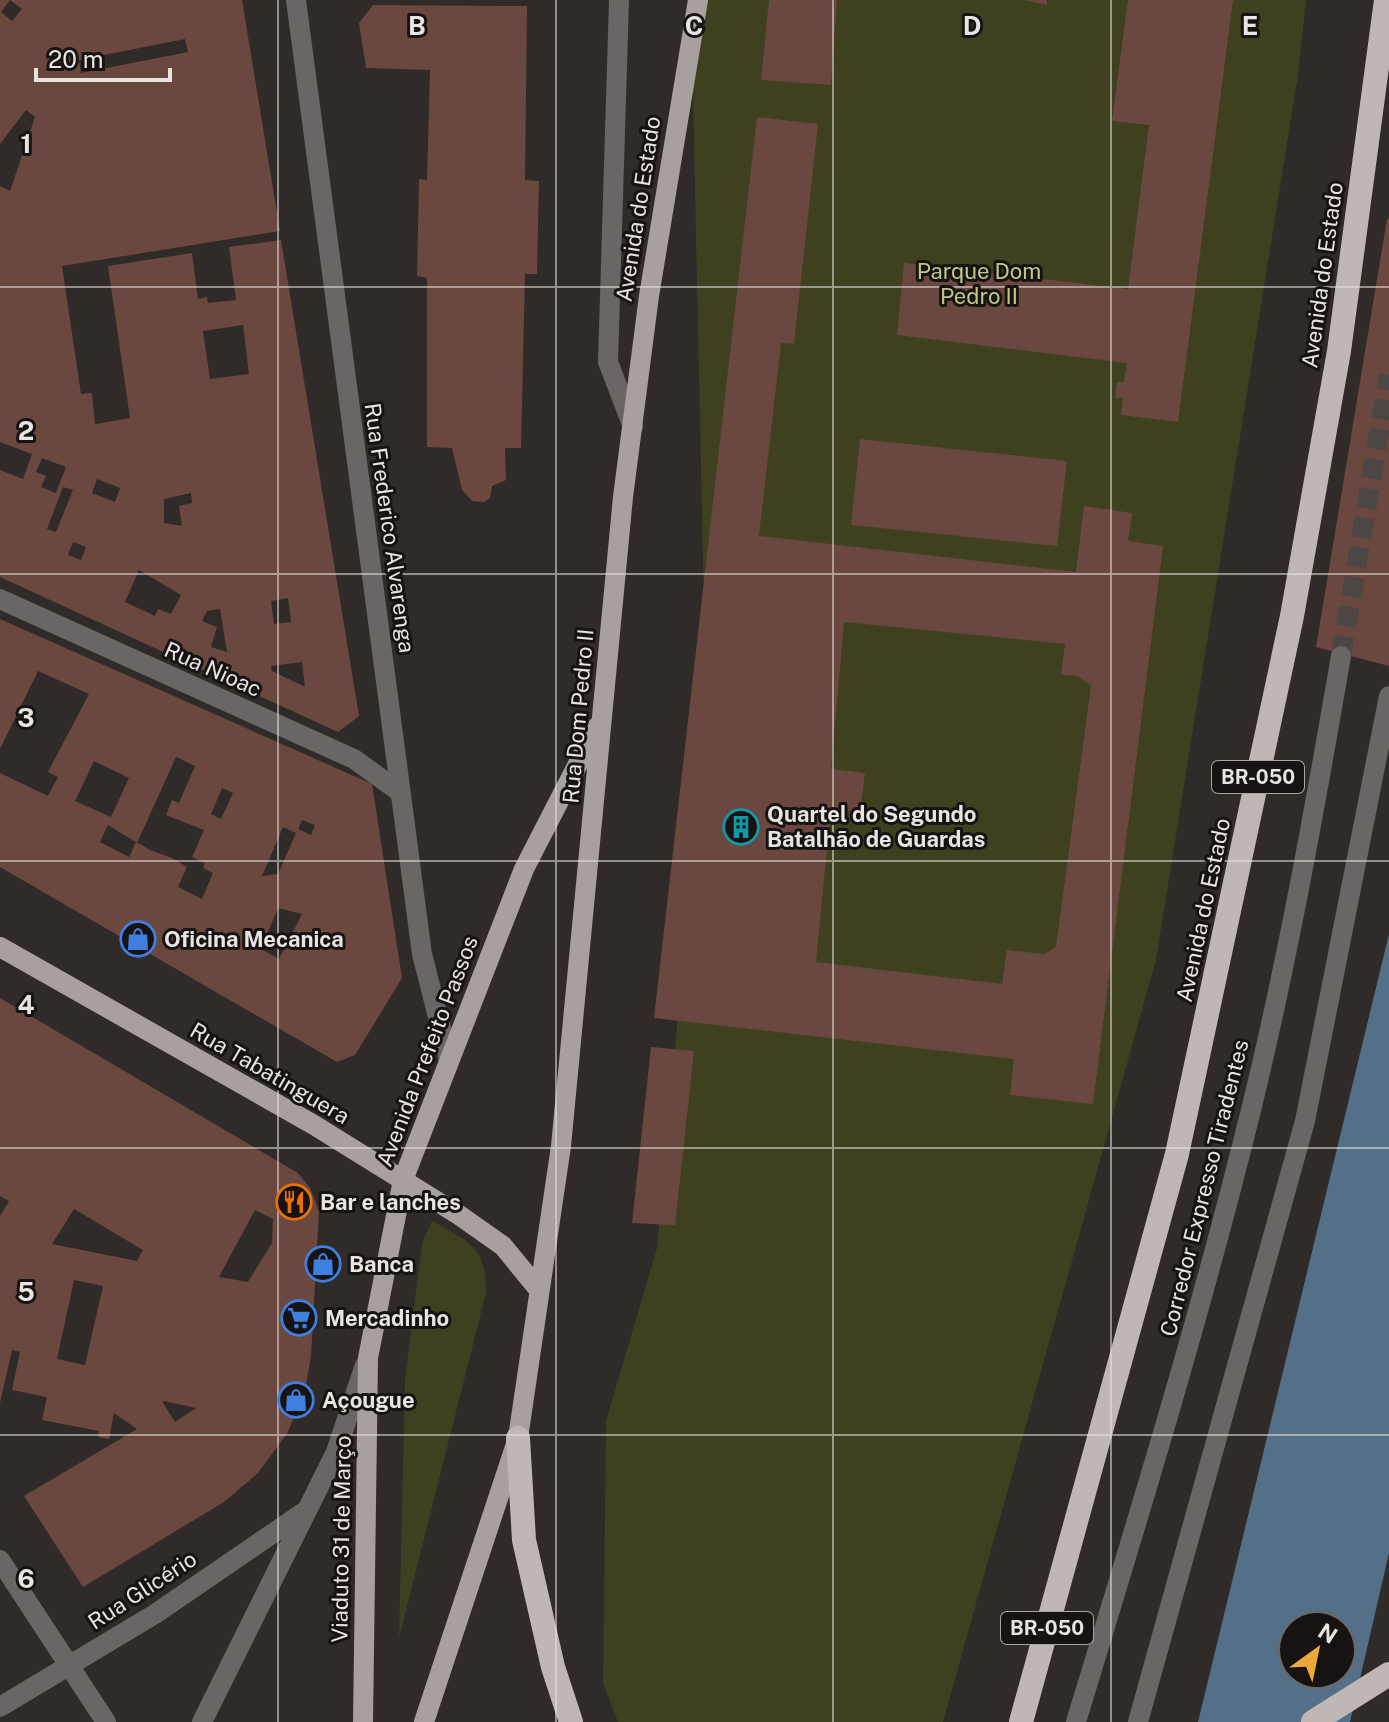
<svg xmlns="http://www.w3.org/2000/svg" width="1389" height="1722" font-family="'Public Sans',sans-serif">
  <rect width="100%" height="100%" fill="#302a28"/>
  <!-- green -->
  <path fill="#3e4020" d="M691,0H1306L1298,75L1156,960L943,1722H618L603,1683L606,1421L657,1248L706,705Z
    M432,1221C470,1242 486,1246 486,1293L399,1638L405,1381L422,1243Z"/>
  <!-- water -->
  <path fill="#537088" fill-rule="evenodd" d="M1389,934V1553L1350,1722H1198ZM1293,1626H1341V1674H1293Z"/>
  <!-- building -->
  <path fill="#6b483f" fill-rule="evenodd" d="M0,0H242L280,231L62,266L81,394L92,393L95,424L130,418L108,266L192,253L198,299L207,297L208,303L236,300L229,247L281,240L359,716L338,732L0,577V470L23,479L32,454L0,442V186L10,191L35,117L26,110L0,144ZM10,0L22,9L12,21L1,12ZM185,39L188,52L81,73L79,60ZM243,325L249,374L210,379L203,331ZM42,458L66,467L56,493L41,487L46,476L36,472ZM97,479L120,488L115,502L92,493ZM63,487L73,490L56,532L47,529ZM191,493L192,503L179,506L182,526L164,523V499ZM73,542L86,547L81,560L68,555ZM139,570L181,595L171,614L158,609L155,616L125,602ZM288,598L291,622L274,624L271,601ZM220,609L227,652L211,647L217,627L202,621L207,611ZM302,662L305,687L272,671L271,666Z
    M769,0H837L831,85L761,80Z
    M1024,0H1047V5Z
    M1128,0H1233L1178,422L1121,415L1123,398H1115L1117,382H1124L1127,363L897,335L904,263L1128,289L1149,125L1112,121Z
    M373,5L527,6L525,180L539,181L537,274H525L521,448H505L506,480L492,486L490,498L484,502L472,501L462,490L452,448L427,447V278L417,276L419,179L427,180L430,70L366,68L359,23Z
    M757,117L818,124L794,344L781,343L759,536L1076,572L1084,506L1132,513L1128,541L1163,546L1093,1104L1010,1095L1014,1059L654,1018ZM844,622L1065,644L1061,675L1078,676L1091,686L1056,947L1045,954L1007,950L1002,984L816,962L831,808L860,812L865,773L831,769Z
    M1387,219H1389V666L1316,647Z
    M860,439L1067,461L1057,546L851,525Z
    M0,619L372,784L402,978L355,1055L337,1062L0,867V773L48,796L58,777L48,772L89,694L38,671L0,749ZM176,757L195,766L179,803L172,800L166,815L204,830L192,857L205,863L203,868L213,873L202,899L178,887L187,867L172,858L150,850L136,842L129,857L100,842L108,825L137,843ZM94,761L129,778L111,817L75,801ZM222,788L233,793L221,819L211,814ZM302,820L315,825L311,835L298,829ZM283,827L296,833L278,874L262,876ZM278,908L302,914L279,959L261,949Z
    M0,998L298,1173L310,1188L319,1211L311,1356L306,1385L288,1432L258,1473L224,1502L83,1587L24,1496L137,1429L114,1413L109,1439L98,1437L99,1431L42,1420L47,1397L12,1390L20,1352L12,1350L0,1403V1216L9,1201L0,1196ZM74,1209L143,1250L137,1261L52,1244ZM255,1210L273,1219L272,1243L248,1282L219,1277ZM74,1280L103,1286L85,1365L57,1359ZM162,1401H164L196,1408L175,1422Z
    M651,1047L694,1051L675,1225L632,1223Z"/>
  <g fill="none" stroke-linecap="round" stroke-linejoin="round">
    <!-- minor-tunnel -->
    <path stroke="#4c4644" stroke-width="20" stroke-dasharray="20 10" stroke-linecap="butt" d="M1341,656L1389,375"/>
    <!-- minor -->
    <path stroke="#696665" stroke-width="20" d="M296,0L422,954L449,1060
      M619,0L608,362L633,427
      M0,599L354,759L401,793
      M0,1560L106,1722
      M0,1707L155,1614L304,1512
      M202,1722L336,1452L365,1365
      M1076,1722C1138,1518 1201,1314 1252,1106C1288,958 1315,807 1341,656
      M1138,1722L1305,1121L1389,696"/>
    <!-- major -->
    <path stroke="#a7a09e" stroke-width="20" d="M0,947L314,1125L459,1215L503,1246L539,1290
      M363,1722L368,1358L403,1180L524,869L597,727
      M424,1722L518,1438L561,1146L623,497L649,296L698,0"/>
    <!-- highway -->
    <path stroke="#bfb7b4" stroke-width="24" d="M518,1438L524,1540L553,1667L571,1722
      M1021,1722L1177,1154L1292,616L1339,351L1386,0
      M1313,1722L1389,1674"/>
  </g>
  <!-- grid -->
  <path fill="none" stroke="#e8e4e2" stroke-width="2" stroke-opacity="0.55" d="M278,0V1722M556,0V1722M833,0V1722M1111,0V1722M0,287H1389M0,574H1389M0,861H1389M0,1148H1389M0,1435H1389"/>
  <!-- icons -->
  <defs>
    <symbol id="building-ring" viewBox="-11 -11 22 22"><circle r="9.5" fill="#161312" stroke="#0f9aa8" stroke-width="1.5"/><path d="M-4-6H4V6H1V3H-1V6H-4ZM-2.5-4.3h1.7v1.8h-1.7ZM.8-4.3h1.7v1.8H.8ZM-2.5-1h1.7V.8h-1.7ZM.8-1h1.7V.8H.8Z" fill="#0f9aa8"/></symbol>
    <symbol id="shop-ring" viewBox="-11 -11 22 22"><circle r="9.5" fill="#161312" stroke="#3f7fe0" stroke-width="1.5"/><path d="M-5-2.5h2.3a2.7 3.5 0 0 1 5.4 0H5L5.5 6h-11ZM-1.5-2.5h3a1.5 2.3 0 0 0-3 0Z" fill="#3f7fe0"/></symbol>
    <symbol id="restaurant-ring" viewBox="-11 -11 22 22"><circle r="9.5" fill="#161312" stroke="#e8710a" stroke-width="1.5"/><path d="M-5-6h1v4h1v-4h1v4h1v-4h1v5L-1.5 .5V6h-2V.5L-5-1ZM5-6V6H3V1.5H1.5Q1.5-4 5-6Z" fill="#e8710a"/></symbol>
    <symbol id="supermarket-ring" viewBox="-11 -11 22 22"><circle r="9.5" fill="#161312" stroke="#3f7fe0" stroke-width="1.5"/><path d="M-6-5.5h2.5l.6 2H6L4.5 2H-2.5L-4.4-4H-6ZM-1.5 3.2a1.3 1.3 0 1 0 .1 0ZM3 3.2a1.3 1.3 0 1 0 .1 0Z" fill="#3f7fe0"/></symbol>
  </defs>
  <g fill-rule="evenodd">
    <use href="#building-ring" x="721" y="807" width="40" height="40"/>
    <use href="#shop-ring" x="118" y="919" width="40" height="40"/>
    <use href="#restaurant-ring" x="274" y="1182" width="40" height="40"/>
    <use href="#shop-ring" x="303" y="1244" width="40" height="40"/>
    <use href="#supermarket-ring" x="279" y="1298" width="40" height="40"/>
    <use href="#shop-ring" x="276" y="1380" width="40" height="40"/>
  </g>
  <g text-anchor="middle" dominant-baseline="central" stroke-width="6" stroke-linejoin="round" paint-order="stroke">
    <!-- shield labels -->
    <g fill="#161312" stroke="#a9a5a4" stroke-width="2">
      <rect x="1212" y="761" width="92" height="32" rx="6"/>
      <rect x="1001" y="1612" width="92" height="32" rx="6"/>
    </g>
    <g font-size="20" font-weight="bold" fill="#e8e4e2">
      <text x="1258" y="777">BR-050</text>
      <text x="1047" y="1628">BR-050</text>
    </g>
    <!-- street labels -->
    <g font-size="22" fill="#e8e4e2" stroke="#161312">
      <text transform="translate(638 209) rotate(-81)">Avenida do Estado</text>
      <text transform="translate(1322 275) rotate(-82)">Avenida do Estado</text>
      <text transform="translate(390 528) rotate(82)">Rua Frederico Alvarenga</text>
      <text transform="translate(213 669) rotate(24)">Rua Nioac</text>
      <text transform="translate(578 716) rotate(-85)">Rua Dom Pedro II</text>
      <text transform="translate(1203 910) rotate(-78)">Avenida do Estado</text>
      <text transform="translate(427 1051) rotate(-69)">Avenida Prefeito Passos</text>
      <text transform="translate(270 1073) rotate(30)">Rua Tabatinguera</text>
      <text transform="translate(1204 1188) rotate(-76)">Corredor Expresso Tiradentes</text>
      <text transform="translate(341 1539) rotate(-89)">Viaduto 31 de Março</text>
      <text transform="translate(142 1590) rotate(-33)">Rua Glicério</text>
    </g>
    <!-- park labels -->
    <g font-size="22" fill="#c2c689" stroke="#161312">
      <text x="979" y="271">Parque Dom<tspan x="979" dy="25">Pedro II</tspan></text>
    </g>
    <!-- poi labels -->
    <g font-size="22" font-weight="bold" fill="#e8e4e2" stroke="#161312" text-anchor="start">
      <text x="767" y="814">Quartel do Segundo<tspan x="767" dy="25">Batalhão de Guardas</tspan></text>
      <text x="164" y="939">Oficina Mecanica</text>
      <text x="320" y="1202">Bar e lanches</text>
      <text x="349" y="1264">Banca</text>
      <text x="325" y="1318">Mercadinho</text>
      <text x="322" y="1400">Açougue</text>
    </g>
  </g>
  <g font-size="26" text-anchor="middle" font-weight="bold" fill="#e8e4e2" stroke="#161312" stroke-width="6" stroke-linejoin="round" paint-order="stroke">
    <text x="417" y="35">B</text>
    <text x="694" y="35">C</text>
    <text x="972" y="35">D</text>
    <text x="1250" y="35">E</text>
    <text x="26" y="153">1</text>
    <text x="26" y="440">2</text>
    <text x="26" y="727">3</text>
    <text x="26" y="1014">4</text>
    <text x="26" y="1301">5</text>
    <text x="26" y="1588">6</text>
  </g>
  <!-- north arrow -->
  <g transform="translate(1317 1650) rotate(33)"><circle r="38" fill="#161312" stroke="#6a6765" stroke-width="2"/>
  <path d="M0-6L14 30L0 20L-14 30Z" fill="#eda83c"/>
  <text y="-12" font-size="22" font-weight="bold" text-anchor="middle" fill="#e8e4e2">N</text>
  </g>
  <!-- scale -->
  <path d="M36 68v12h134v-12" fill="none" stroke="#e8e4e2" stroke-width="4"/>
  <text x="48" y="68" font-size="24" fill="#e8e4e2" stroke="#161312" stroke-width="6" paint-order="stroke">20 m</text>
</svg>
